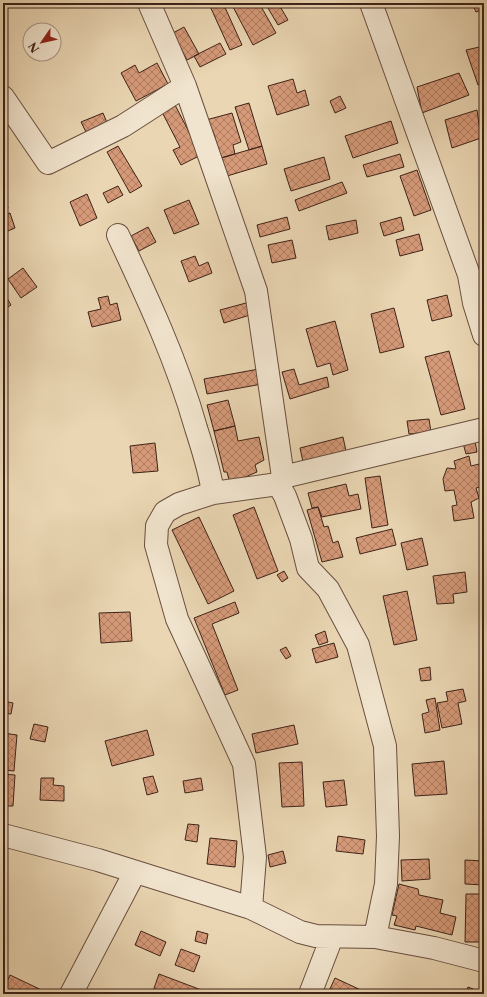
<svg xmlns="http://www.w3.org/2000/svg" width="487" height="997" font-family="'Libre Caslon Text',serif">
  <defs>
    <pattern id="building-cross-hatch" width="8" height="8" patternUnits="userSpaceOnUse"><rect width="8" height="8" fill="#d69a79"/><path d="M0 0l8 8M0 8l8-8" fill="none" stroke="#af7d62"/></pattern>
  </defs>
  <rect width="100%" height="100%" fill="#ead6b3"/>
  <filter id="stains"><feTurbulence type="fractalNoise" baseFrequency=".005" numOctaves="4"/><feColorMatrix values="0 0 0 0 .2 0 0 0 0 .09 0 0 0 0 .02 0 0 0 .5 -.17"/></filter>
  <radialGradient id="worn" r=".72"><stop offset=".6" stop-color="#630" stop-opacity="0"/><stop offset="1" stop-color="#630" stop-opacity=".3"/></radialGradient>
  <!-- building -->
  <path fill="url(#building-cross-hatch)" stroke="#3e2218" d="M211,3H223L242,45L230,50L209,4Z
    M231,3H259L276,33L253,45Z
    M265,3H278L288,20L278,25Z
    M472,3H484V9L476,12Z
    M184,27L199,54L187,60L173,33Z
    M220,43L226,54L200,67L194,56Z
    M484,46V58H481L484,64V82L478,85L466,50Z
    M35,54H49V55L39,61Z
    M157,63L168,84L136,101L121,73L135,65L139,73Z
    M459,73L469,95L422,113L417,87Z
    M293,79L297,93L305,90L309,105L277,115L268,86Z
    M340,96L346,108L335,113L330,101Z
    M249,103L262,146L249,150L235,107Z
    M175,105L201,155L181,165L173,150L180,147L162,112Z
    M477,110L481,138L452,148L445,120Z
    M103,113L108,125L87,134L81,122Z
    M232,113L241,142L233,145L235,154L221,158L213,131L210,133L206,120Z
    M391,121L398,143L353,158L345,136Z
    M118,146L142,186L130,193L107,152Z
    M262,146L267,164L227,176L221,158Z
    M400,154L404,167L367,177L363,165Z
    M324,157L330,179L291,191L284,169Z
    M417,170L431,210L414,216L400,176Z
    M342,182L347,193L299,211L295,200Z
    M118,186L123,195L108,203L103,193Z
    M3,193L8,208L3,209Z
    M87,194L97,218L80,226L70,202Z
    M189,200L199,224L174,234L164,210Z
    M10,213L15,228L3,233V215Z
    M287,217L290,229L260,237L257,225Z
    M401,217L404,230L384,236L380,223Z
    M356,220L358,233L329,240L326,226Z
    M148,227L156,242L139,251L131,236Z
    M419,234L423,250L400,256L396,240Z
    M292,240L296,258L272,263L268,245Z
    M195,256L199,266L208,262L212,273L189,282L181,261Z
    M23,268L37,287L21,298L8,279Z
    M3,291L11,305L3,310Z
    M447,295L452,316L432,321L427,300Z
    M108,296L110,305L117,303L121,320L92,327L88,312L101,309L98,298Z
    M246,303L250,315L224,323L220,310Z
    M394,308L404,347L380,353L371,314Z
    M335,321L348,370L333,375L330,363L317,367L306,329Z
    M449,351L465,409L441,415L425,357Z
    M259,369L262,384L207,394L204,379Z
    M294,369L299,385L327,377L329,387L290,399L282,372Z
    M228,400L235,426L214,431L207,405Z
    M429,419L431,432L409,434L407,421Z
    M3,424L6,425L3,454Z
    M235,426L238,441L259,437L264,460L255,465L257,472L245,477V480L230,484L227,472H224L214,431Z
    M343,437L346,451L303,462L300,448Z
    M475,441L477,452L466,454L463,443Z
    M155,443L158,471L133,473L130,446Z
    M469,456L471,466L479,464L484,486L476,488L479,498L471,502L474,518L454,521L452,506L457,505L454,490L445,491L443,479L447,468L456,469L454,461Z
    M380,476L388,525L372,528L365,478Z
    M346,484L349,496L358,494L361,509L322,517L318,507L312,508L308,493Z
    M254,507L278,571L257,579L233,515Z
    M318,507L324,527L328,526L333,543L338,541L343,557L322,562L307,510Z
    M199,517L234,591L208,604L172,530Z
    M392,529L396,545L360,554L356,538Z
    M422,538L428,565L407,570L401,543Z
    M284,571L288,578L282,582L277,575Z
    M465,572L467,592L453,594L454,603L437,604L433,576Z
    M407,591L417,640L394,645L383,596Z
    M235,602L239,613L212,624L238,690L225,695L194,618Z
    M3,604H5L3,619Z
    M130,612L132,641L101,643L99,613Z
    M325,631L328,642L319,645L315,635Z
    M334,643L338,657L316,663L312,649Z
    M286,647L291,656L286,659L280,650Z
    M430,667L431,680L421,681L419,669Z
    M463,689L466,701L458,703L462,724L442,728L437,703L448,701L446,692Z
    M435,698L440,730L425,733L422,714L429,712L426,700Z
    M3,701L13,703L11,714L3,713Z
    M34,724L48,727L45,742L30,739Z
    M294,725L298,744L256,753L252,734Z
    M147,730L154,755L112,766L105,741Z
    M3,733L17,735L14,771L3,770Z
    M444,761L447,794L415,796L412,764Z
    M302,762L304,806L282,807L279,763Z
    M3,774L15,775L13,806H3Z
    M153,776L158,792L147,795L143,778Z
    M41,778H54L53,785L64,786V801L40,800Z
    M201,778L203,790L185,793L183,781Z
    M344,780L347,805L326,807L323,782Z
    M188,824L199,825L197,842L185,840Z
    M338,836L365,840L363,854L336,851Z
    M210,838L237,841L235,867L207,864Z
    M283,851L286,863L270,867L268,855Z
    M429,859L430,879L402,881L401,860Z
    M465,860L484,861V885L465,884Z
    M399,884L418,889L419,895L443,900L440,913L456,917L452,935L416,926L415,930L394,925L397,916L392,915Z
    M466,894H484V942H465Z
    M141,931L166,942L160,956L135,945Z
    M197,931L208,934L206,944L195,941Z
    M181,949L200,956L194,972L175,965Z
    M159,974L212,994H152Z
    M10,975L50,994H9L3,990Z
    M335,978L363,991L362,994H335L329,991Z
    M468,987L478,991L477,994H465Z"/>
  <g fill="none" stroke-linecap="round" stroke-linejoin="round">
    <defs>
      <path id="minor" d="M149,3L185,86L256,291L283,477
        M371,3L469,275L474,303L484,335
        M3,97L48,163L123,126L185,86
        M118,235C148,299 177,361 196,428C203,450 210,471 213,493L278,484
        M213,493L179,504L165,512L157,526L156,545L177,619L244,764L255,857L251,908
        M3,835L98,860L251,908L300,932L316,936L375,937L434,948L484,961
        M375,937L386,884L388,836L385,746L358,645L328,589L308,568L301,539L285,496L278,484L283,477L484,429
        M71,994L135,872
        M310,994L332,937"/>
    </defs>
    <!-- minor casing -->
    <use href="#minor" stroke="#694f3f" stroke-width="24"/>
    <!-- minor -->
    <use href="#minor" stroke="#f1e4ce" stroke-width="22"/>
  </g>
  <!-- margin -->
  <rect width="487" height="997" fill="none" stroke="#ead6b3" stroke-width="16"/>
  <rect x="4" y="4" width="479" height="989" fill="none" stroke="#3e2218" stroke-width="2"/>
  <rect x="8" y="8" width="471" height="981" fill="none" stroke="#3e2218"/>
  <!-- north arrow -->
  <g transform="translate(42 42) rotate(236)"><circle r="19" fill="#f1e4ce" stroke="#a99685"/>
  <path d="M0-3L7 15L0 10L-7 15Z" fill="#8f2418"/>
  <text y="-6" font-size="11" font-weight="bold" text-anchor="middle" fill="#3e2218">N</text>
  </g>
  <rect width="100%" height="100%" filter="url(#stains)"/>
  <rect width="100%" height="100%" fill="url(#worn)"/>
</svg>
